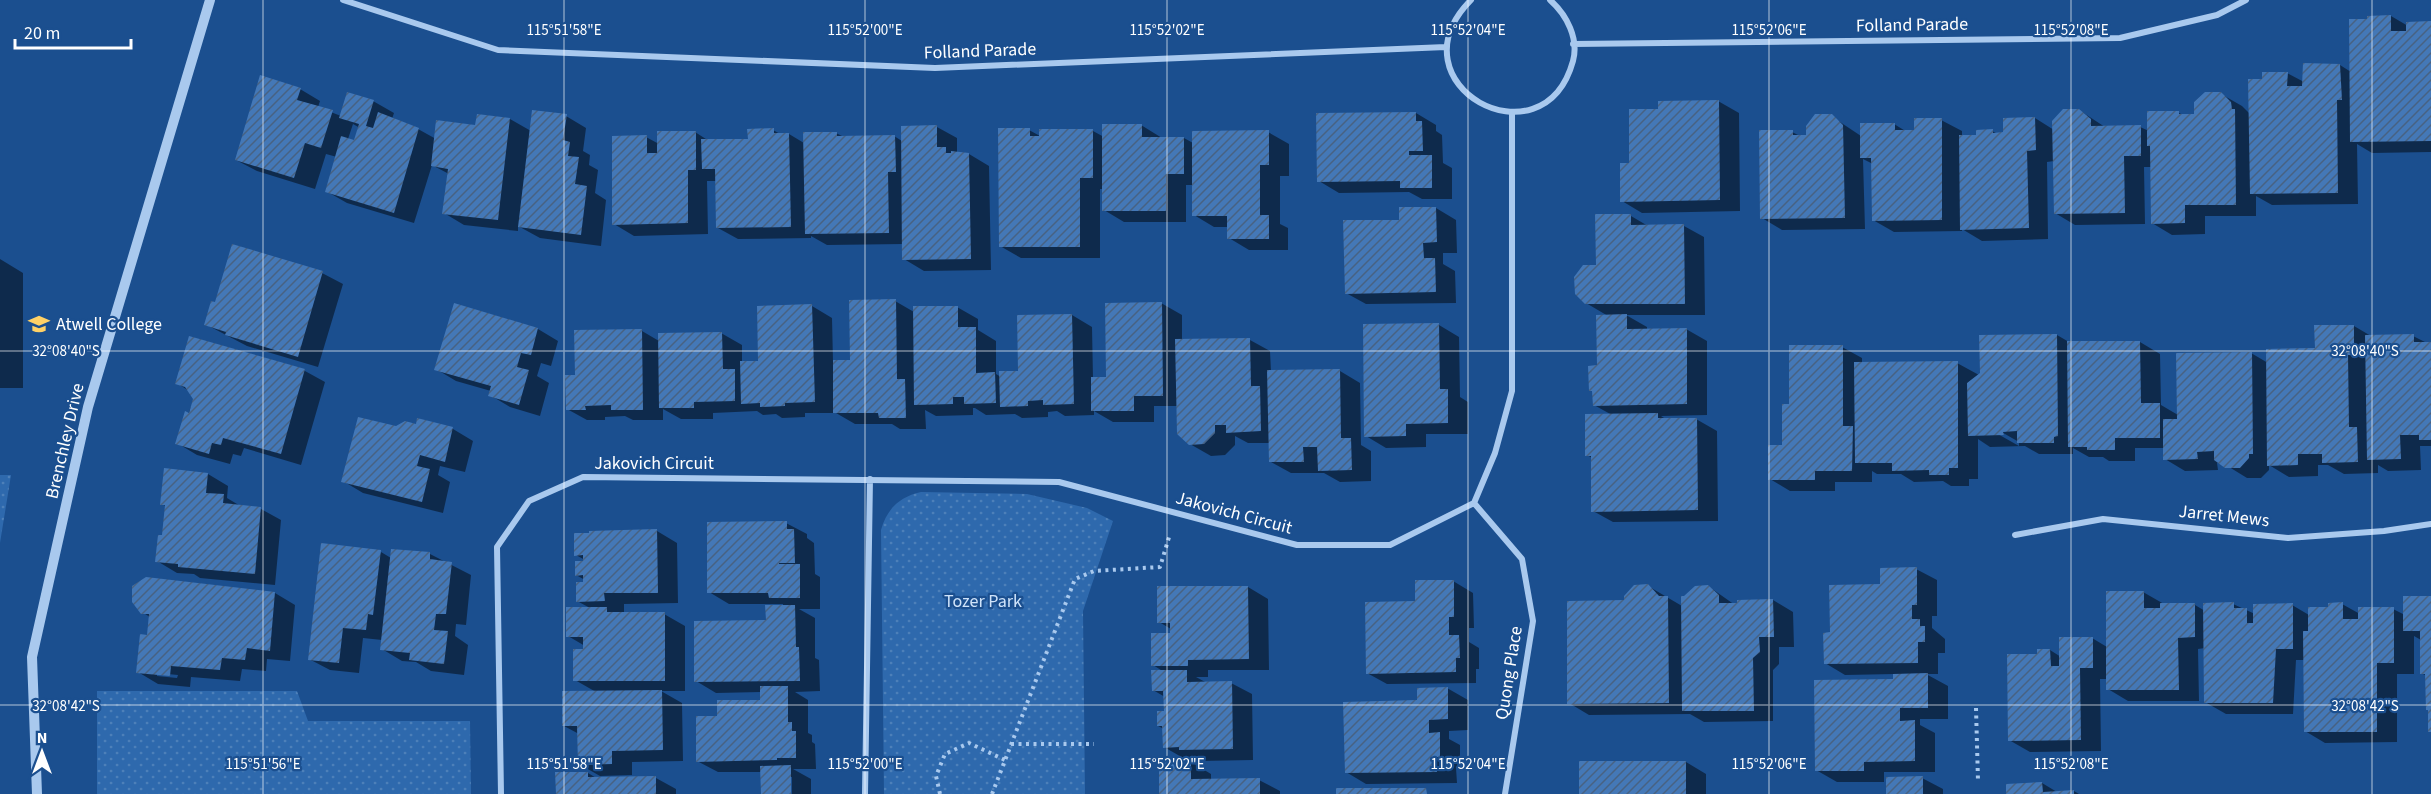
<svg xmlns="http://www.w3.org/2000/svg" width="2431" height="794" font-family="'Source Sans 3',sans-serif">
  <defs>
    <pattern id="grass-dots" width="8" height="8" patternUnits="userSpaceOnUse" patternTransform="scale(1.5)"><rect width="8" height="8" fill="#2e69ad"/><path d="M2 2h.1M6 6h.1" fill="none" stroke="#4d80b9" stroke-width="1.8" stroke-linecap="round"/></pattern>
    <pattern id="building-hatch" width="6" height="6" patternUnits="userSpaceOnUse" patternTransform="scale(1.5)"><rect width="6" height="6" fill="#4478b7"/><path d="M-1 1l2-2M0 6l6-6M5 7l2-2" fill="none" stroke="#486282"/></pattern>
  </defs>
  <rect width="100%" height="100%" fill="#1b4f8f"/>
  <!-- grass -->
  <path fill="url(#grass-dots)" d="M0,475H11L0,543Z
    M921,492L1027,494L1087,508L1113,521L1083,611L1085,794H884L881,530C887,509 899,497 921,492Z
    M97,691H297L308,721H470L471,794H97Z"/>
  <!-- shadow -->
  <path fill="#0007" fill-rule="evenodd" d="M2391,16L2408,26L2431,23V152L2372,153L2357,144L2358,204L2272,205L2256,196V216H2205V234L2172,235L2152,223V167H2144L2145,224L2075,225L2055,213L2054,161L2047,162L2048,239L1982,241L1962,229V231L1894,232L1873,220V164L1863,159L1865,229L1782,230L1762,218L1792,132L1800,136H1808L1831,116L1861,136L1894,124L1907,132H1915L1941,120L1962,131V137L1977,136L1992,131L1998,134H2005L2035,118L2054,130L2079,110L2105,127H2140L2149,131L2179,113L2183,115H2196L2221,94L2242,106L2250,114L2264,81L2287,73L2304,82L2340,65L2351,72L2368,17Z
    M300,89L320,101L318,107L341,116L373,101L394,113L392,119L418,129L436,139L510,119L531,131L566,116L586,128L583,151L590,155L589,165L598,170L595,193L606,200L601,246L540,238L518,226V231L464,225L444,213L449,174L432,165L414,223L347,203L326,191L337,157L326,154L315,189L257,171L236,160ZM353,124L360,128L355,142L348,139Z
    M1718,101L1739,113L1740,211L1642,213L1622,201L1631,164L1660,110Z
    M1416,113L1436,125V131L1442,135L1443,163L1452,168V199H1422L1409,192L1339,193L1319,181Z
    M1141,125L1162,138H1184L1193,143L1268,132L1289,144V176H1280V224L1288,228V250H1249L1229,238V227H1214L1194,215L1193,185H1186V222H1124L1104,210V189H1100V258H1021L1000,246L1029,130L1040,136L1093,131L1104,137Z
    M937,127L957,138V153L969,154L989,166L991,270L924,271L904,259V244L827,245L811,236V238L738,239L718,228L717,181H707L708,234L634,236L614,224L646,137L659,144L695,132L709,141L749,140L773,130L782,135L789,134L804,143L836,133L844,137L894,136L902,141Z
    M1436,208L1456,220L1457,253H1443V264L1455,271L1456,303L1366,304L1346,293L1401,221Z
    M1631,216L1648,226H1684L1704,237L1705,315H1626L1647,327V330L1686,329L1707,341V415L1661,416L1667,420L1696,419L1717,431L1718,521L1613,522L1593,511L1592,458L1587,455L1612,415L1594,405V392L1590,390L1598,366L1608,316L1586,303L1597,267Z
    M0,259L23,273V388H0Z
    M322,273L343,284L318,367L247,346L205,324Z
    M895,301L914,312L957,307L978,319V330L996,341V374L1001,377L1020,372L1072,315L1092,327L1093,379H1107L1161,303L1182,315V341L1250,340L1270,351L1271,372L1340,371L1360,383L1361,445L1371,451V481L1340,482L1324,473H1291L1271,462L1270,443H1248L1235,436V445L1225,455L1211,456L1190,444L1178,406H1154V422H1113L1094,411V415L1065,416L1057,411L1048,412V417L1022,418L1015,414L986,415L975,408H973V415L936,416L925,410L926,429H900L892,424H855L836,413H805V417L782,418L776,414L763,415L757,411L713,413V419H681L663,409V420H633L625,416L605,417V420H587L567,409L576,377L642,331L659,341L721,333L742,345V363H760L812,306L832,318L833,362L851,361Z
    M455,305L538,329L558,341L551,366L541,363L537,376L549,383L540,416L510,407L490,395L491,391L456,381L436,369Z
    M1439,325L1459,337L1460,397L1468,402V434H1426V447L1386,448L1366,436L1364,326Z
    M2354,326L2371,336H2413L2427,343H2431V446H2420L2421,470L2388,471L2378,465V473L2344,474L2328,465H2318V476L2289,477L2269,465V470L2261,478H2247L2221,462L2217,463L2218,470L2185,471L2165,459L2164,448H2135V461H2109L2103,457H2089L2073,448V454H2039L2025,446L1990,447L1978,439V479H1969V486H1951L1943,481L1914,482L1901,474H1877L1872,471V482H1835V491H1790L1770,479L1783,447L1791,406L1842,347L1862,358V363H1957L1979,375L2057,335L2069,342H2140L2160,354L2161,405L2178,415L2251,353L2268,363L2317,350ZM1998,430L2019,442V446L1996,433Z
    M190,338L305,371L325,382L301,465L244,448L241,456L233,454L230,464L197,455L177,443L194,399L189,391L177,383Z
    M418,420L453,429L473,441L465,472L440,466L438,475L450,482L443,513L363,493L343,481L417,425Z
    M208,474L228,486L227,498L242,507L261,509L281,520L275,585L200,578L194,574L177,573L157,561L163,537L166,506L161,504Z
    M786,523L807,534V538L814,543L815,574L820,577V609H799L815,618V658L819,660L820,691L795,692L808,700V733L812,735V742L815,744L816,769H793L811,779V794H792V777H789V794H762V772H718L697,761L719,717L761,701V692L716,693L696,681L783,606V604H729L709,592Z
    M657,531L677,543L678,603L624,604V614H664L685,626V691H661L682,703L683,761L632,762V775L600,776L579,764V734L564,726L596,692L575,680L585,646L568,636L590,608L577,601L585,580L576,575L585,560L576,555Z
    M381,552L391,558L430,554L471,575L466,625L456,624L455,636L468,645L464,675L431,671L416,662L402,661L382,649V640L363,638L359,673L330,670L309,659Z
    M1916,569L1937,580V616H1932V628L1945,639V653H1938V674H1926L1948,686V719H1920V725L1935,733V772H1884V782H1837L1816,770L1895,681V674L1845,675L1825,663L1832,633L1882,586Z
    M1453,581L1473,593L1474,628H1469V642L1479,648V669H1476V683L1387,684L1367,673L1417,602Z
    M1648,586L1682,606L1708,586L1735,605L1773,600L1793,612L1794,647H1779V664L1773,670V721L1704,722L1690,714L1589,715L1569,703L1626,602Z
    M1248,587L1268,599L1269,670H1208V677H1196L1207,683H1231L1252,694L1253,760L1200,761L1196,759H1185L1164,747V729L1158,726L1165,712V697L1153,690L1164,672L1153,665L1171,635V629L1159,622V588Z
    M2143,592L2164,604L2195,605L2205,611L2233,604L2255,614L2292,605L2309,615L2342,604L2360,614L2393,609L2405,615L2431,598V731L2427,676L2421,673V640L2414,636V674H2397V742L2325,743L2305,731V660H2296L2293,714H2226L2205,702V648L2198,649L2199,701H2128L2108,689V679H2100L2101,751L2030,752L2009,740L2039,656L2050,650L2061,657L2092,638L2107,647Z
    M275,593L295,605L290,661L267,659L266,671L242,669L240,681L191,677L190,687L158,684L138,672L148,636L150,617L142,612ZM157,673L178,675L177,678L157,676Z
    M1447,688L1468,700V730L1449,731V739L1460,745V768H1456L1457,783L1366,784L1346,772L1419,702Z
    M1191,762L1211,774V780H1259L1280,791V794H1160Z
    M1686,762L1706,774V794H1581Z
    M588,773L598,779L656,778L676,789V794H557Z
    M1922,778L1943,789V794H1888Z
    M2042,783L2057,792L2074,791L2079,794H2008Z"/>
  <!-- building -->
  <path fill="url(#building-hatch)" d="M2391,15V31H2406V22L2431,21V141L2350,142L2349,19H2367V16Z
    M2303,63L2340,64L2342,100H2337L2338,193L2250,194L2248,79H2262V72H2288L2287,86H2302Z
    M260,75L301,88L297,100L333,110L321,148L305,143L294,178L235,160Z
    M347,92L374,100L366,126L373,128L378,112L419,128L394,213L325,192L341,136L354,140L359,124L339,118Z
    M2205,92H2221L2231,102L2232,109H2235L2236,205H2185V223L2151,224L2150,146H2147V111H2179V114H2194V102Z
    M1719,100L1720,200L1620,202V163H1629V109H1658V101Z
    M2063,109H2079L2091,119V126L2141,125V156H2124L2125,213L2054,214L2052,121Z
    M532,110L567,114L563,140L570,142L568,156L579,157L575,184L587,186L581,235L518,227Z
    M1416,112V121H1422L1423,151H1409V155H1432V188H1400V181L1317,182L1316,113Z
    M477,114L510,118L498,220L442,214L448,169L431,166L436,120L475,125Z
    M1815,114H1832L1843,125L1845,218L1760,219L1759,130H1793V135H1806V126Z
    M2035,117L2036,150L2027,151L2029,228L1960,230L1959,135H1976V130L1993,129V133L2003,132V118Z
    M1914,118H1942V220L1872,221L1871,158H1860V123H1895V130H1914Z
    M1102,124H1142V137H1184V174H1166V211H1102Z
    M937,125V147H946V153H951V151L969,153L971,259L902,260L901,126Z
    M774,128V133H789L791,227L716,228L715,169H702L701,139H748L747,129Z
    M998,128H1030V136H1039V129H1093V178H1080V247H999Z
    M1269,130V165H1260V215H1269V239H1227V216H1192V131Z
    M657,131H696V170H688V223L612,225V136L647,135V153H657Z
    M803,132H837V136L895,135L896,172H888L889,233L805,234Z
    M1399,207H1436L1437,242L1423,243L1424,258H1435L1436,292L1345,294L1343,220H1399Z
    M1595,214H1631V225L1684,224L1685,304H1585L1575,294L1574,277L1583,265H1596Z
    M232,244L323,271L298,357L225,335L226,332L204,325L211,301L215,302Z
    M896,299L897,379H905L906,418H879L878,413H833V360H850L849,300Z
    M1162,302L1163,396H1134V411H1091V377H1106L1105,303Z
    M454,303L538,328L531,355L521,353L517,367L529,370L519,405L488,396L491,386L434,370Z
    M812,304L815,402L785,403V406L760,407V403L741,404L740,361H758L757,306Z
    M913,306H958V327H976V373L995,372L996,403L964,404V397H953V404L914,405Z
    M1072,314L1074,404L1043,405V400L1028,401V406L1000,407L999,371H1018L1017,315Z
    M1627,314V329L1687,328V404L1593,406L1592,391H1589L1588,366L1597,365L1596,315Z
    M1439,323L1440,389H1448V423L1406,424V436L1364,437L1363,324Z
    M2314,325H2354V355H2348L2349,427H2357L2358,462L2322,463V454H2298V465L2267,466L2266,349L2315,348Z
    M642,329L643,410H611V405L585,406L586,410H566L565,375H575L574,330Z
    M722,332L723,369H735V401L694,402V408H659L658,333Z
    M2057,334L2058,436L2054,437V443H2017V431L2003,432L2004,435L1968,436L1967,383L1980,373L1979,335Z
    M2414,334V342H2431V440H2419V435H2400L2401,459L2367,460L2365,335Z
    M189,336L305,369L281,454L223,438L221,445L212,443L209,454L175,444L185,411L189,413L193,399L185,387L175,384Z
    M1250,338L1251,386H1260L1261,431L1226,433V425H1215V433L1204,444L1189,445L1177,434L1175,339Z
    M2067,341H2140L2141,403H2160V438H2115V450H2087V447H2068Z
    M1789,345H1843V426H1853L1852,471H1815V480H1768V445H1782V404H1789Z
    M2252,352L2253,454H2249V458L2240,468H2225L2214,460V451L2197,452L2198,459L2163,460V419H2177L2176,353Z
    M1958,361V468H1949V475H1929V470L1892,471V463H1855L1854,362Z
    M1340,369L1341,438H1351L1352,470L1318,471L1317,447H1303L1304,462H1269L1267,370Z
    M1658,413V418H1697L1698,510L1591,512V456H1585V414Z
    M358,417L396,426L405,421L416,424L417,418L453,427L445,462L420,455L417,466L430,469L422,502L341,482Z
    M164,468L208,473L206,493L224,494L223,503L261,507L255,574L178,567V564L155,562L158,535H162L165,505H160Z
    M787,521V529H794L795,563H779V564H800V598H769L768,593H707V522Z
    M657,529L658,593H604L605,601L576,602V582H583V575L575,576V561H583V555L574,556V533H589V531Z
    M321,543L381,550L373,615L368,614L366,630L343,628L339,663L308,660Z
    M391,549L430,552V559L452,562L446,614H436L434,630L448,631L444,664L409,660L410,653L380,650Z
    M1917,567V605H1912V619H1920V626H1925V642H1918V663L1824,664L1823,633L1830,632L1829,585L1880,584V568Z
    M146,577L275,592L270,651L247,648L245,660L222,658L220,670L171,666L170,676L136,673L140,634L147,635L149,614H141L132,602V586Z
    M1415,580H1454V617H1449V635H1459L1460,658H1456V672L1366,674L1365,602L1415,601Z
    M1648,584L1659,596H1668L1669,703L1567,704V601L1624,600V596L1634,585Z
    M1708,585L1719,595V603H1737V600L1773,599L1774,637H1759L1760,652L1753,658L1754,711H1682L1681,596H1684L1695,586Z
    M1157,586H1248L1249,659L1188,660V666H1151V633H1170V623H1157Z
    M2106,591H2144V608H2160V603H2195V637L2178,638L2179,690H2106Z
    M2403,596H2431V732H2428V710H2426L2425,674H2420V631H2403Z
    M2234,602V608H2247V623H2253V604L2293,603V649H2276L2273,703H2204L2203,603Z
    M2343,602V619H2358V607H2394V663H2377V732H2304L2303,631H2308V607H2328V603Z
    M765,605H795L796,647H799L800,681L694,682V621L766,620Z
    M566,607H607V612H665V681H573V649H583V637H566Z
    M2059,637H2093V668H2080L2081,740L2008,741L2007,654H2037V649H2050L2051,666H2059Z
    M1151,670H1187V682L1232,681L1233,749L1179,750V747L1163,748L1162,726H1157V711H1164L1163,691H1152Z
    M1928,673V708H1900V721L1915,720V761L1864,762V771H1815L1814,680L1893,679V674Z
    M760,686H788V722H792V731H796V758H777V760L696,762V716H717V700H760Z
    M1448,687V719L1429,720V733L1440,732V757H1436L1437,772L1345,773L1343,702L1417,700V688Z
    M662,690L663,750L612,751V764L578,765L577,726H562V691Z
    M1159,761H1191V779L1260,778V794H1159Z
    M1579,761H1686V794H1579Z
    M791,765V794H761L760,766Z
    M555,772H588V777L656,776V794H556Z
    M1923,776V794H1886V777Z
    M2042,782L2043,792L2074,790V794H2006V784Z
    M1336,788H1426L1427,794H1336Z"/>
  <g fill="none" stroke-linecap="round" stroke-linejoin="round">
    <!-- path -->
    <path stroke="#a9c9ee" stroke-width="4" stroke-dasharray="3 4.5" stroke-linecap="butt" d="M1976,708L1978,781
      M1011,744H1094
      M940,794L936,776L945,754L969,743L1005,760
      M992,794L1075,579L1094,571L1160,567L1170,534"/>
    <!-- minor -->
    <path stroke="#a9c9ee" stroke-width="6" d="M343,0L498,50L935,68L1446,47
      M1471,0C1388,84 1543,169 1573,61C1579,39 1567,15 1550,0
      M1573,44L2120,38L2217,15L2246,0
      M1474,503L1522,559L1533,621L1505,794
      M2015,535L2103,519L2288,538L2384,531L2431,524
      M501,794L497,547L529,501L583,477L1059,482L1297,545H1390L1474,503L1495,453L1512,391V112
      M865,794L870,479"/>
    <!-- tertiary -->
    <path stroke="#a9c9ee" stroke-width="10" d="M37,794L32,657L88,407L210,0"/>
  </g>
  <!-- ticks -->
  <path fill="none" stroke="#fff" stroke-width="1.5" stroke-opacity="0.45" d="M263,0V794M564,0V794M865,0V794M1167,0V794M1468,0V794M1769,0V794M2071,0V794M2372,0V794M0,351H2431M0,705H2431"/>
  <!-- icons -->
  <defs>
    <symbol id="school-bare" viewBox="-9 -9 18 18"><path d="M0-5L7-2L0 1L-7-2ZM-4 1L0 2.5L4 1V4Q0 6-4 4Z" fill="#ffd166" stroke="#1b4f8f" stroke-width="2.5" paint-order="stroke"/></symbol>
  </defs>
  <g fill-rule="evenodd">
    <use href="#school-bare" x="24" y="309" width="30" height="30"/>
  </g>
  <g text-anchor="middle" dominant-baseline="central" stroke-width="4.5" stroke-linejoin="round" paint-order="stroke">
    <!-- street labels -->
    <g font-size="18" fill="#fff" stroke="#1b4f8f">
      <text transform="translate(1912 25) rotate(-1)">Folland Parade</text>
      <text transform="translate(980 51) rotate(-2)">Folland Parade</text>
      <text transform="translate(65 441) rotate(-77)">Brenchley Drive</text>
      <text x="654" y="463">Jakovich Circuit</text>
      <text transform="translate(1234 513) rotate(15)">Jakovich Circuit</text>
      <text transform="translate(2224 516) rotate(6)">Jarret Mews</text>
      <text transform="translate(1509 673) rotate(-81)">Quong Place</text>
    </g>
    <!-- poi labels -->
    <g font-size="18" fill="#fff" stroke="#1b4f8f" text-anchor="start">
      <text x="56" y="324">Atwell College</text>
    </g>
    <!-- park labels -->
    <g font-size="18" fill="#cfe3fa" stroke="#1b4f8f">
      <text x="983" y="601">Tozer Park</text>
    </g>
  </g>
  <g font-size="15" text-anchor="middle" fill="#fff" stroke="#1b4f8f" stroke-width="4.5" stroke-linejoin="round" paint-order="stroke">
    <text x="564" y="35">115°51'58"E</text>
    <text x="865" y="35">115°52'00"E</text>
    <text x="1167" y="35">115°52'02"E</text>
    <text x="1468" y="35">115°52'04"E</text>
    <text x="1769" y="35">115°52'06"E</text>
    <text x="2071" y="35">115°52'08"E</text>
    <text x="66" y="356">32°08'40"S</text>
    <text x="2365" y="356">32°08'40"S</text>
    <text x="66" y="711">32°08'42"S</text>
    <text x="2365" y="711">32°08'42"S</text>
    <text x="263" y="769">115°51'56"E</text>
    <text x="564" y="769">115°51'58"E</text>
    <text x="865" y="769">115°52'00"E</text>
    <text x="1167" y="769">115°52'02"E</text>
    <text x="1468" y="769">115°52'04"E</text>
    <text x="1769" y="769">115°52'06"E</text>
    <text x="2071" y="769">115°52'08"E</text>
  </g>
  <!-- north arrow -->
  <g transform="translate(42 752)" stroke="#1b4f8f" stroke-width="4.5" paint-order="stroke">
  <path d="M0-4.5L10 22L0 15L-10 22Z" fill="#ffffff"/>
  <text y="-9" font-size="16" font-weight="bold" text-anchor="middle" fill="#ffffff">N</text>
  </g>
  <!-- scale -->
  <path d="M15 39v9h116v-9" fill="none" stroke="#ffffff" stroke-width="3"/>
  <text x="24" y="39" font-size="18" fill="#ffffff" stroke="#1b4f8f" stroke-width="4.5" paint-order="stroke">20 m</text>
</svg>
